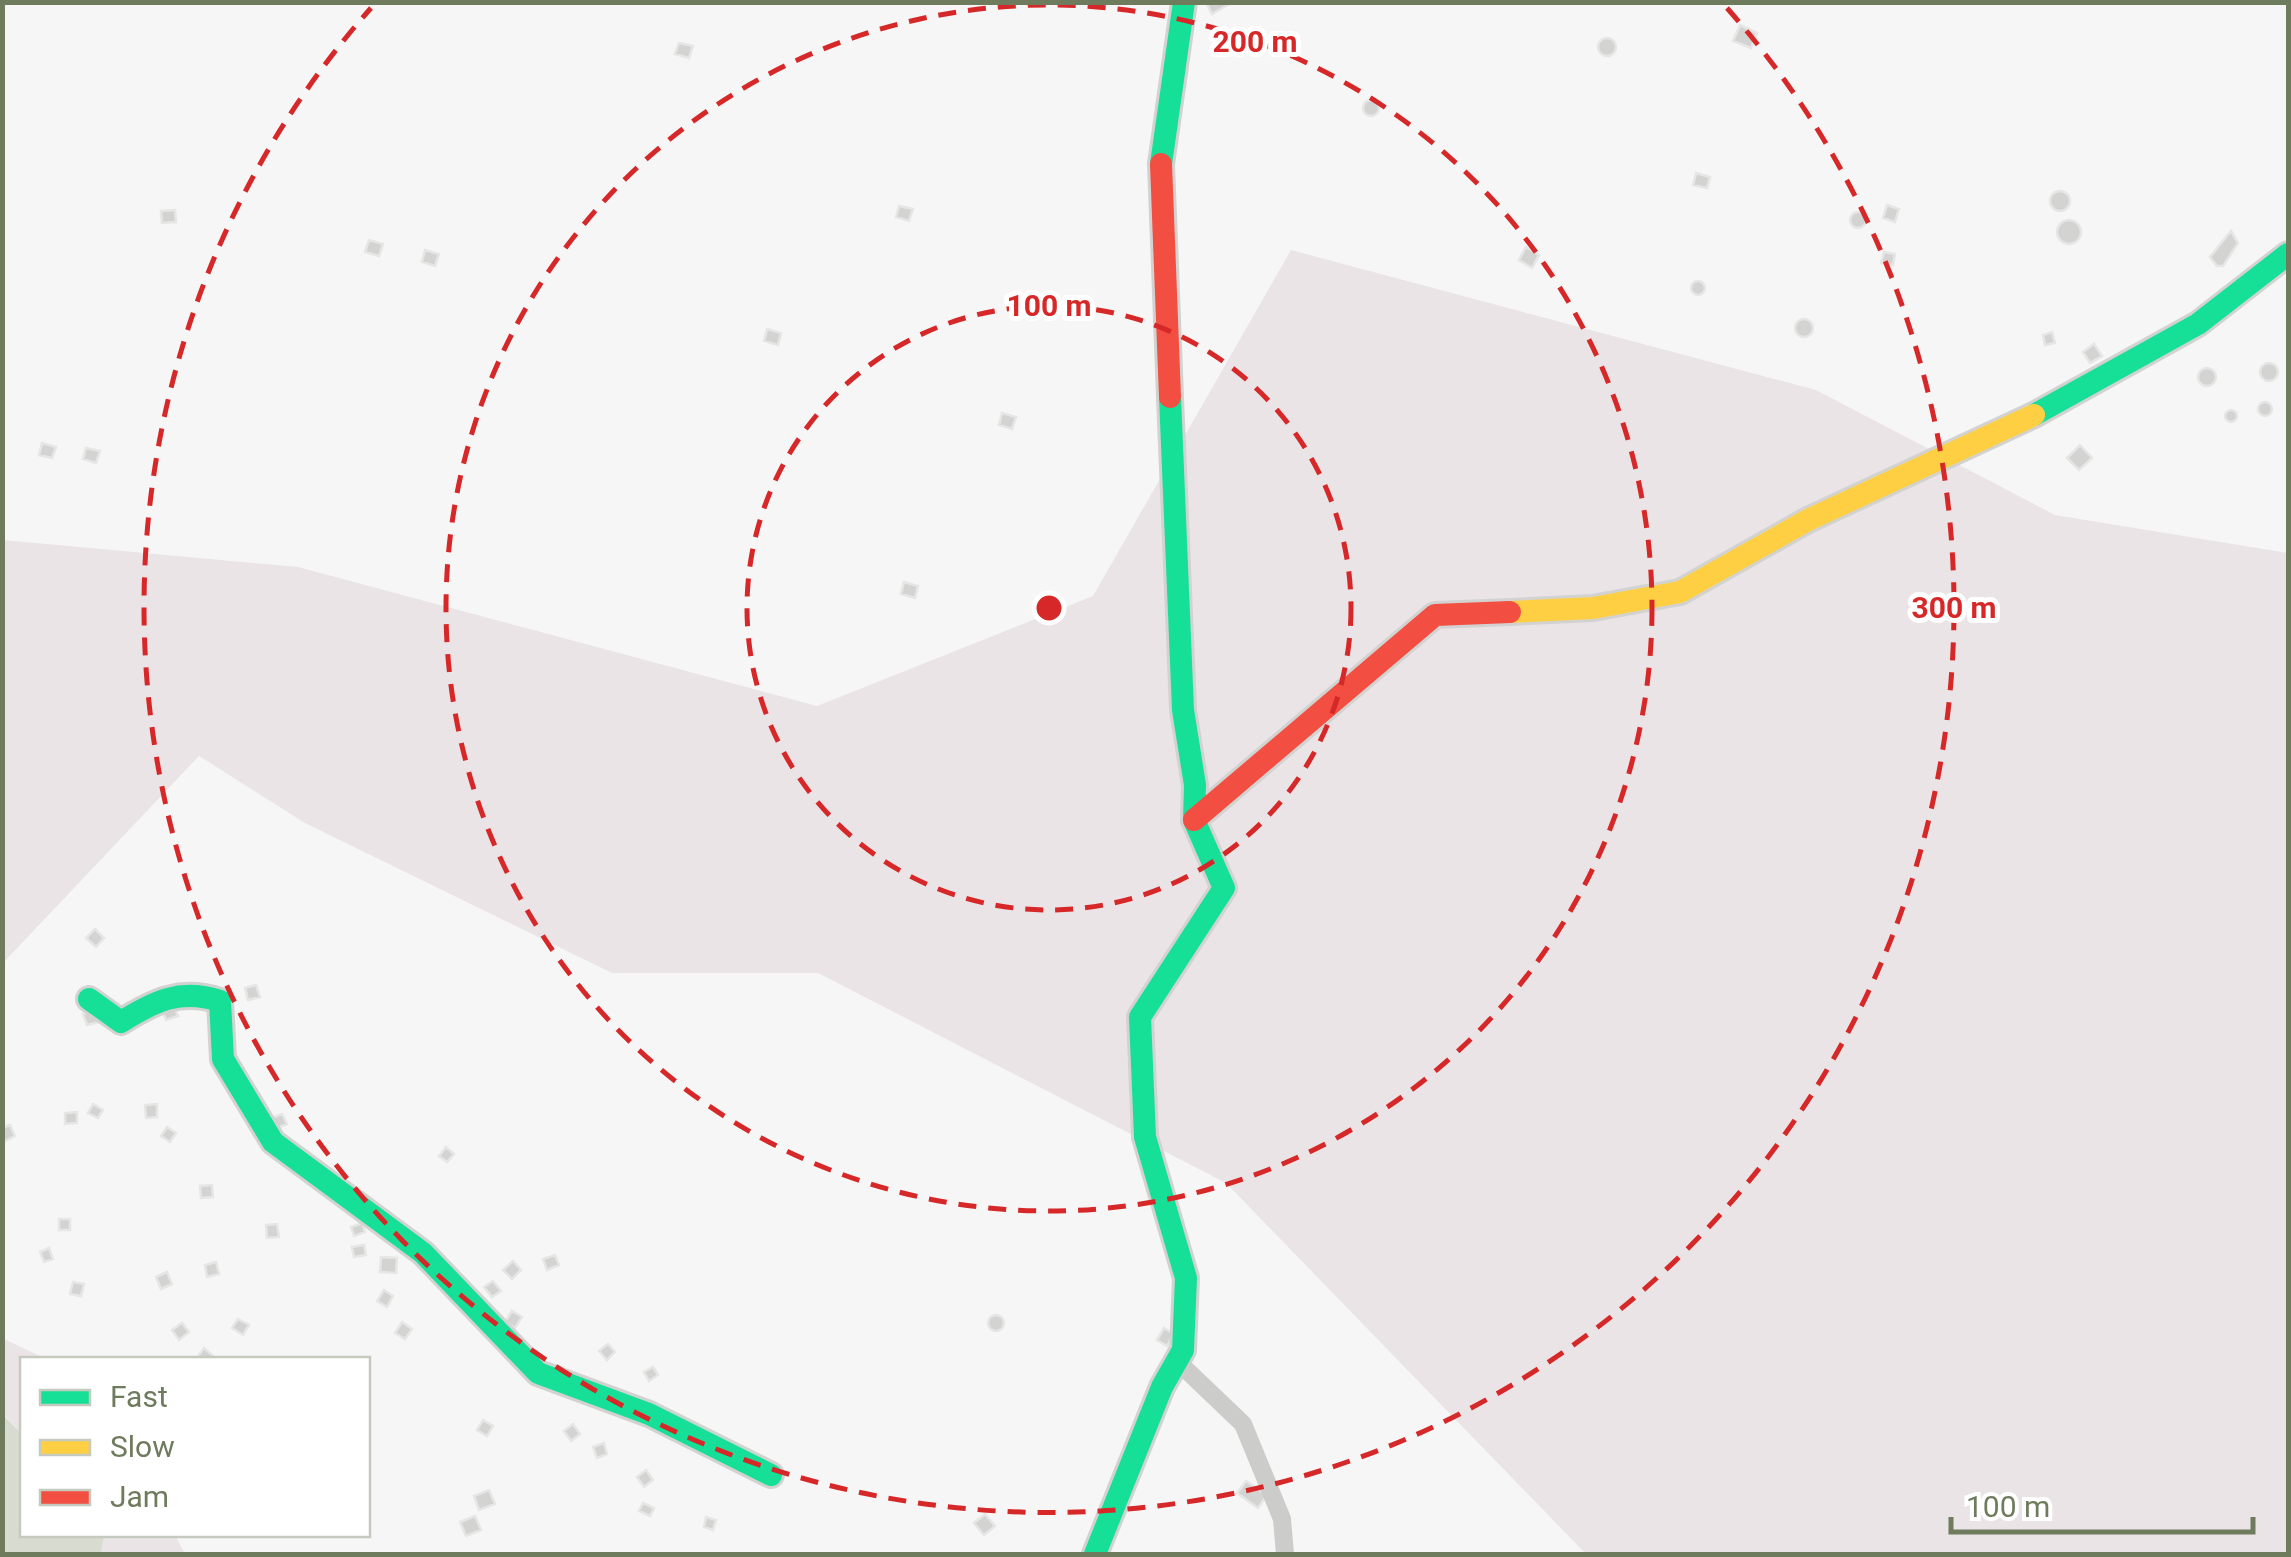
<svg xmlns="http://www.w3.org/2000/svg" width="2291" height="1557" font-family="Roboto,sans-serif">
  <rect width="100%" height="100%" fill="#f7f6f7"/>
  <!-- green -->
  <path fill="#eae4e6" d="M1291,250L1816,390L2055,515L2288,553V1554H1586L1226,1183L818,973H612L305,823L199,756L3,963V540L298,567L817,706L1093,596Z
    M2,1338L46,1359L22,1360V1434L3,1414Z
    M104,1534L175,1535L185,1554H101Z"/>
  <!-- water -->
  <path fill="#d8dbd0" d="M2,1414L22,1434V1534L104,1535L101,1554H3Z"/>
  <!-- building -->
  <path fill="#d3d3d2" stroke="#e6e6e6" stroke-width="2.5" d="M1206,2H1231V3L1212,14Z
    M1740,25L1757,33L1751,48L1733,41Z
    M1598 47a9 9 0 1 1 18 0a9 9 0 1 1-18 0Z
    M679,43L693,46L689,58L675,54Z
    M1363 108a8 8 0 1 1 16 0a8 8 0 1 1-16 0Z
    M1696,173L1710,177L1707,188L1693,185Z
    M2050 201a10 10 0 1 1 20 0a10 10 0 1 1-20 0Z
    M1887,205L1899,209L1895,222L1883,218Z
    M899,206L913,209L909,221L896,217Z
    M175,210L176,222L162,223L161,211Z
    M1850 220a8 8 0 1 1 16 0a8 8 0 1 1-16 0Z
    M2057 232a12 12 0 1 1 24 0a12 12 0 1 1-24 0Z
    M2231,231L2238,243L2223,266H2217L2210,257Z
    M369,240L383,244L379,256L365,252Z
    M1526,247L1539,255L1532,268L1519,260Z
    M425,250L439,254L435,266L422,262Z
    M1884,252L1895,254L1893,265L1881,263Z
    M1691 288a7 7 0 1 1 14 0a7 7 0 1 1-14 0Z
    M1795 328a9 9 0 1 1 18 0a9 9 0 1 1-18 0Z
    M767,329L781,333L778,345L764,341Z
    M2052,332L2055,343L2045,345L2043,335Z
    M2094,344L2102,356L2090,363L2083,352Z
    M2260 372a9 9 0 1 1 18 0a9 9 0 1 1-18 0Z
    M2198 377a9 9 0 1 1 18 0a9 9 0 1 1-18 0Z
    M2258 409a7 7 0 1 1 14 0a7 7 0 1 1-14 0Z
    M2225 416a6 6 0 1 1 12 0a6 6 0 1 1-12 0Z
    M1002,413L1016,417L1012,429L999,425Z
    M42,443L56,447L52,458L39,455Z
    M2080,445L2092,458L2079,470L2067,458Z
    M86,448L100,451L96,463L83,459Z
    M904,582L918,586L915,598L901,594Z
    M95,929L104,938L96,947L86,938Z
    M256,985L260,997L248,1000L245,988Z
    M173,1005L178,1016L166,1020L162,1010Z
    M96,1011L99,1022L87,1025L83,1014Z
    M93,1104L103,1110L98,1118L88,1113Z
    M157,1104V1117L146,1118L145,1105Z
    M77,1112V1123L65,1124V1113Z
    M282,1114L287,1124L273,1130L269,1119Z
    M10,1125L15,1136L3,1142L2,1128Z
    M167,1127L176,1133L170,1142L161,1136Z
    M446,1147L454,1154L447,1162L439,1156Z
    M212,1185L213,1197L201,1198L200,1186Z
    M59,1219H70V1230H59Z
    M362,1223L365,1232L354,1236L351,1227Z
    M277,1224L279,1237L267,1238L266,1225Z
    M364,1245L366,1255L354,1257L352,1247Z
    M49,1248L53,1259L44,1262L40,1252Z
    M555,1255L559,1265L547,1270L543,1259Z
    M381,1257L397,1258L396,1273L380,1272Z
    M513,1261L521,1270L512,1279L503,1270Z
    M216,1262L219,1274L207,1277L205,1265Z
    M167,1272L172,1284L161,1289L156,1277Z
    M493,1281L501,1291L492,1297L484,1287Z
    M73,1282L84,1284L81,1296L70,1294Z
    M384,1290L393,1296L387,1307L377,1301Z
    M512,1311L522,1317L515,1328L505,1322Z
    M988 1323a8 8 0 1 1 16 0a8 8 0 1 1-16 0Z
    M238,1319L249,1325L243,1335L232,1328Z
    M402,1322L412,1329L405,1339L395,1333Z
    M182,1323L189,1332L179,1340L172,1330Z
    M1164,1328L1174,1334L1167,1346L1157,1340Z
    M608,1344L615,1352L607,1360L599,1351Z
    M204,1348L213,1356L196,1360V1359Z
    M653,1367L658,1375L649,1381L644,1372Z
    M483,1420L493,1426L487,1436L477,1430Z
    M573,1424L580,1434L571,1441L564,1431Z
    M604,1443L607,1454L597,1458L593,1447Z
    M646,1470L653,1480L644,1487L637,1477Z
    M1246,1481L1267,1495L1258,1508L1237,1493Z
    M489,1490L495,1504L479,1510L474,1496Z
    M643,1503L654,1508L650,1516L639,1511Z
    M985,1514L995,1526L984,1535L974,1523Z
    M475,1516L481,1530L466,1536L460,1522Z
    M706,1517L716,1520L713,1530L704,1527Z"/>
  <g fill="none" stroke-linecap="round" stroke-linejoin="round">
    <defs>
      <path id="fast" d="M1161,164L1184,2
        M2034,415L2198,324L2288,254
        M89,999L121,1022C154,1001 181,988 220,1001L223,1059L273,1142L423,1253L538,1373L649,1414L771,1475
        M1095,1554L1162,1387L1183,1350L1186,1278L1145,1137L1140,1017L1224,888L1194,820L1195,785L1183,710L1170,397"/>
      <path id="slow" d="M1510,612L1593,608L1680,592L1808,520L2034,415"/>
      <path id="jam" d="M1161,164L1170,397
        M1194,820L1435,615L1510,612"/>
    </defs>
    <!-- fast casing -->
    <use href="#fast" stroke="#d2d3d1" stroke-width="28"/>
    <!-- slow casing -->
    <use href="#slow" stroke="#d2d3d1" stroke-width="28"/>
    <!-- jam casing -->
    <use href="#jam" stroke="#d2d3d1" stroke-width="28"/>
    <!-- street -->
    <path stroke="#cccdcb" stroke-width="18" d="M1177,1361L1243,1424L1282,1519L1285,1554"/>
    <!-- fast -->
    <use href="#fast" stroke="#16e098" stroke-width="22"/>
    <!-- slow -->
    <use href="#slow" stroke="#ffcf43" stroke-width="22"/>
    <!-- jam -->
    <use href="#jam" stroke="#f24e42" stroke-width="22"/>
  </g>
  <!-- distance rings -->
  <g fill="none" stroke="#d62828" stroke-width="5" stroke-dasharray="18 12">
    <circle cx="1049" cy="608" r="302"/>
    <circle cx="1049" cy="608" r="603"/>
    <path d="M1727 8A905 905 0 1 1 371 8"/>
  </g>
  <circle cx="1049" cy="608" r="15" fill="#d62828" stroke="#fff" stroke-width="5"/>
  <g font-size="30" text-anchor="middle" font-weight="bold" fill="#d62828" stroke="#fff" stroke-width="10" stroke-linejoin="round" paint-order="stroke">
    <text x="1255" y="52">200 m</text>
    <text x="1049" y="316">100 m</text>
    <text x="1954" y="618">300 m</text>
  </g>
  <!-- border -->
  <rect width="2291" height="1557" fill="none" stroke="#6e7b5d" stroke-width="10"/>
  <!-- legend -->
  <rect x="20" y="1357" width="350" height="180" fill="#ffffff" stroke="#c5cabe" stroke-width="2.5"/>
  <rect x="40" y="1390" width="50" height="15" fill="#16e098" stroke="#c5cabe" stroke-width="2.5"/>
  <text x="110" y="1407" font-size="30" fill="#6e7b5d">Fast</text>
  <rect x="40" y="1440" width="50" height="15" fill="#ffcf43" stroke="#c5cabe" stroke-width="2.5"/>
  <text x="110" y="1457" font-size="30" fill="#6e7b5d">Slow</text>
  <rect x="40" y="1490" width="50" height="15" fill="#f24e42" stroke="#c5cabe" stroke-width="2.5"/>
  <text x="110" y="1507" font-size="30" fill="#6e7b5d">Jam</text>
  <!-- scale -->
  <path d="M1951 1517v15h302v-15" fill="none" stroke="#6e7b5d" stroke-width="5"/>
  <text x="1966" y="1517" font-size="30" fill="#6e7b5d" stroke="#ffffff" stroke-width="8" paint-order="stroke">100 m</text>
</svg>
